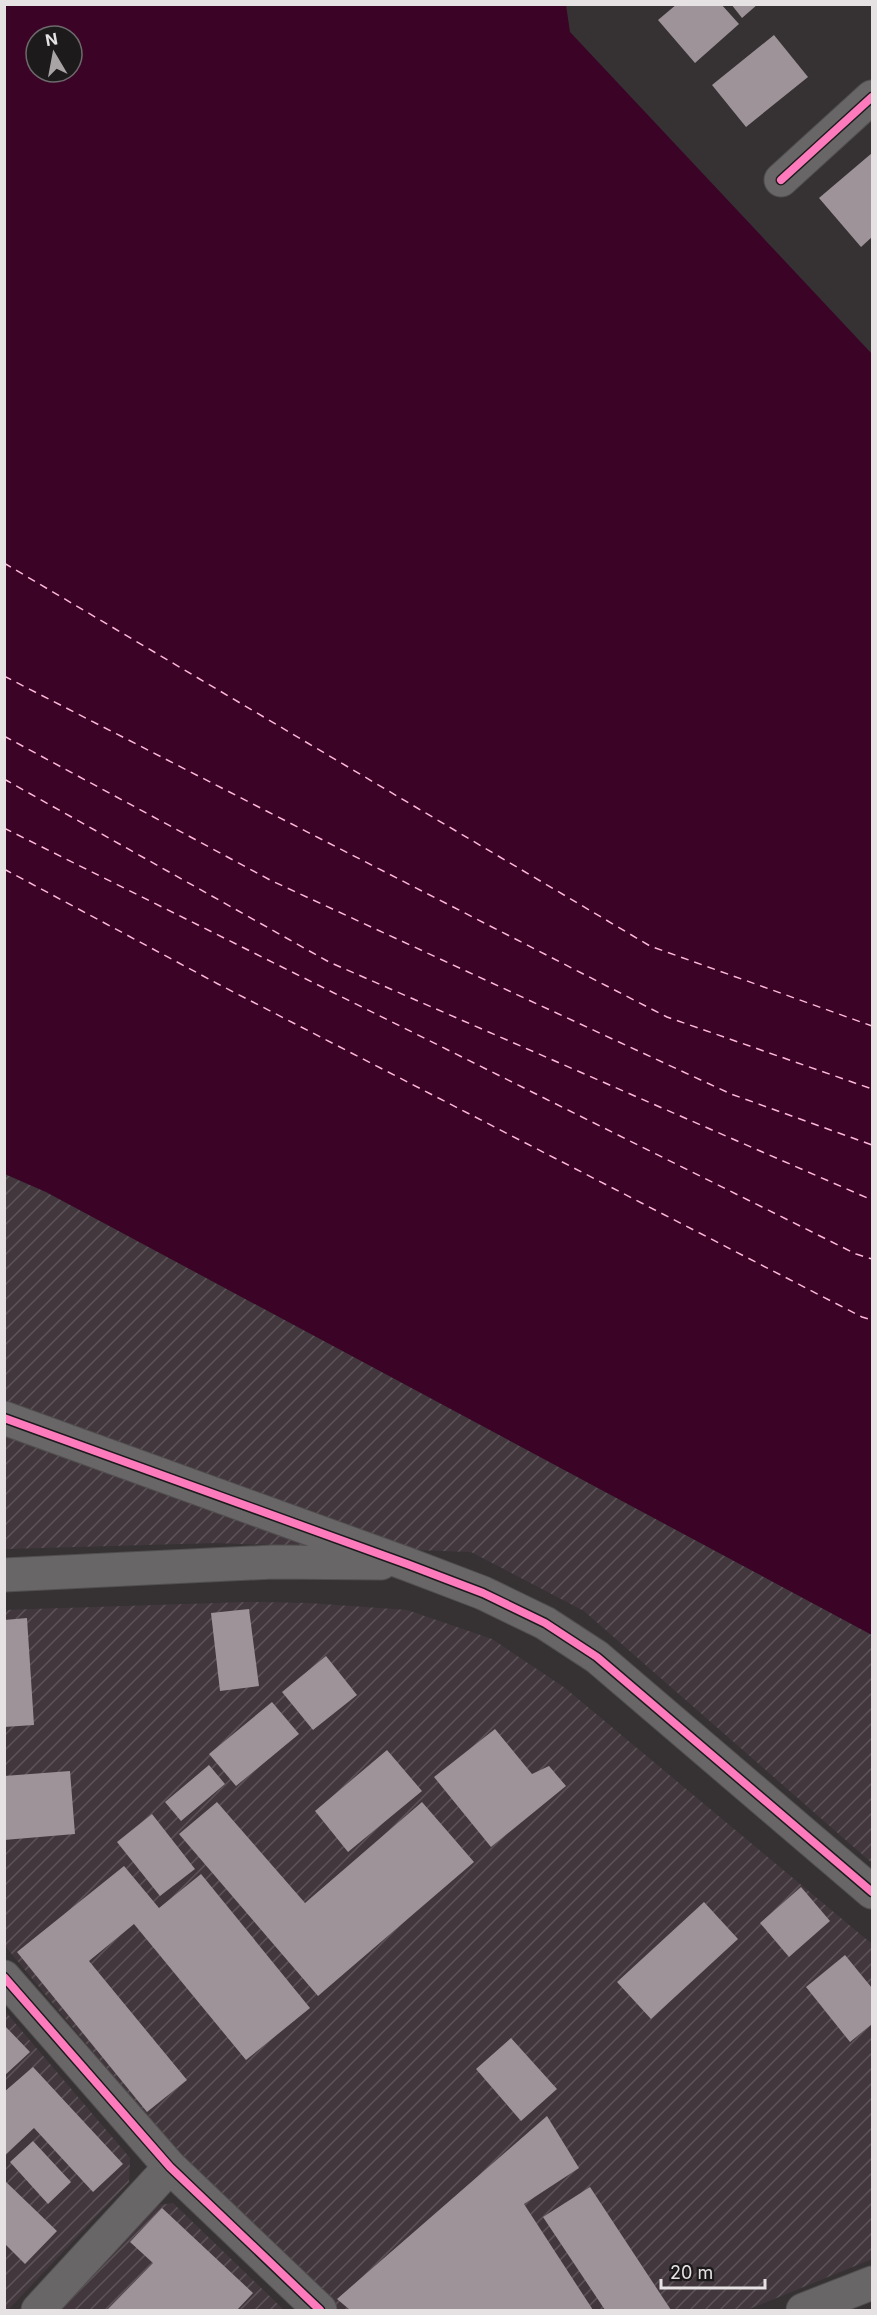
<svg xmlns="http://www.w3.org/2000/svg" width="877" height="2315" font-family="Inter,sans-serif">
  <defs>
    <pattern id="industrial-furrows" width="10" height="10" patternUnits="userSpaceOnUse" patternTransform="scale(1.5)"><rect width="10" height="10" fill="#42373d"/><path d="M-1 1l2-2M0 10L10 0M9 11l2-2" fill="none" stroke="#5d5459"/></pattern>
  </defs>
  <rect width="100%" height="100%" fill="#363234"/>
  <!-- industrial -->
  <path fill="url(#industrial-furrows)" d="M4,1174L46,1192L872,1635V1863L584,1611L471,1552L215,1543L5,1549Z
    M248,1602L308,1603L407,1610L492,1639L565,1688L872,1944V2259L747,2310H339L177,2153L5,1946L4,1610Z
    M4,2010L130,2158L129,2182L8,2310H4Z
    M173,2203L284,2310H57L153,2206Z"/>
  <!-- water -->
  <path fill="#3b0426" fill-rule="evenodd" d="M5,4L566,5L570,32L872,354V1635L46,1192L5,1174ZM36,36H72V72H36Z"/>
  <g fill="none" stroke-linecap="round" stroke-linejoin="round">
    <!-- ferry -->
    <path stroke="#fdb6d8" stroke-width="1.5" stroke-dasharray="8 6" stroke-linecap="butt" d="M4,563L650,946L872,1026
      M4,676L667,1017L872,1089
      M4,736L270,880L731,1094L872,1145
      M4,779L329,962L872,1200
      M4,828L856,1254L872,1259
      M4,869L218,984L862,1317L872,1320"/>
  </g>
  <!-- building -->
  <path fill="#9d9398" d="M677,4H721L739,24L695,63L658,20Z
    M731,4H758L742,18Z
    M774,35L808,77L746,127L712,85Z
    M872,153V237L861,247L819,198Z
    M249,1609L259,1686L220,1691L211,1613Z
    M27,1618L34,1725L4,1727V1620Z
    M326,1656L357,1695L313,1730L282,1692Z
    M272,1702L299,1734L236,1786L209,1754Z
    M495,1729L532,1774L549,1766L566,1786L491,1847L434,1777Z
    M387,1750L422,1791L348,1852L315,1811Z
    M209,1765L225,1784L181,1821L165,1802Z
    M70,1771L75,1834L4,1840V1776Z
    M217,1802L305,1903L422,1802L474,1862L318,1996L179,1834Z
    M152,1814L195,1869L160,1896L117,1842Z
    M124,1866L159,1908L201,1874L310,2008L246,2060L134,1924L89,1961L187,2080L147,2112L17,1952Z
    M801,1887L830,1921L789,1957L760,1923Z
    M704,1902L738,1939L651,2019L617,1982Z
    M845,1955L872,1988V2024L850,2042L806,1987Z
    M4,2025L30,2052L4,2076Z
    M511,2038L557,2089L521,2121L476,2069Z
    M33,2067L123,2164L93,2192L34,2128L4,2156V2092Z
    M547,2116L579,2168L524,2204L593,2310H350L337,2299Z
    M33,2141L71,2182L48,2204L10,2162Z
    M4,2180L57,2231L25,2264L4,2243Z
    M590,2187L671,2310H605L543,2217Z
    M162,2208L253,2293L237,2310H107L153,2263L130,2242Z"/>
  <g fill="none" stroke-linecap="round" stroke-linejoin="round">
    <defs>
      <path id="minor" d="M781,180L872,97
        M4,1418L407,1564L483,1593L545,1623L597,1657L872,1892
        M4,1575L273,1562L381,1563
        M4,1977L170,2167L320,2310
        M38,2310L170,2167
        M803,2310L872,2283"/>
    </defs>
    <!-- minor casing -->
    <use href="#minor" stroke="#524f50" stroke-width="35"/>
    <!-- minor -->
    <use href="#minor" stroke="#686667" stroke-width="33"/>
    <defs>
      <path id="cycleway" d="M781,180L872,97
        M4,1418L407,1564L483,1593L545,1623L597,1657L872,1892
        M4,1977L170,2167L320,2310"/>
    </defs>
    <!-- cycleway casing -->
    <use href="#cycleway" stroke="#1c1a1b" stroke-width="11"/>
    <!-- cycleway -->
    <use href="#cycleway" stroke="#fd7abc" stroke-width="8"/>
  </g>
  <!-- border -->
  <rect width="877" height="2315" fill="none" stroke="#e6e2e4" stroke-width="12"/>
  <!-- north arrow -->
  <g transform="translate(54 54) rotate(350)"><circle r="28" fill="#1c1a1b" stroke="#6d6a6b" stroke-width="1.5"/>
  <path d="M0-4.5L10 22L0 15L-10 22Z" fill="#a8a4a6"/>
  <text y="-9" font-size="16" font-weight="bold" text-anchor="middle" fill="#e6e2e4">N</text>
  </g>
  <!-- scale -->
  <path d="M661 2279v9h104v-9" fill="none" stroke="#e6e2e4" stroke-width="3"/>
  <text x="670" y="2279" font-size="18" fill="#e6e2e4" stroke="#1c1a1b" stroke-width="4.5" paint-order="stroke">20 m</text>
</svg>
